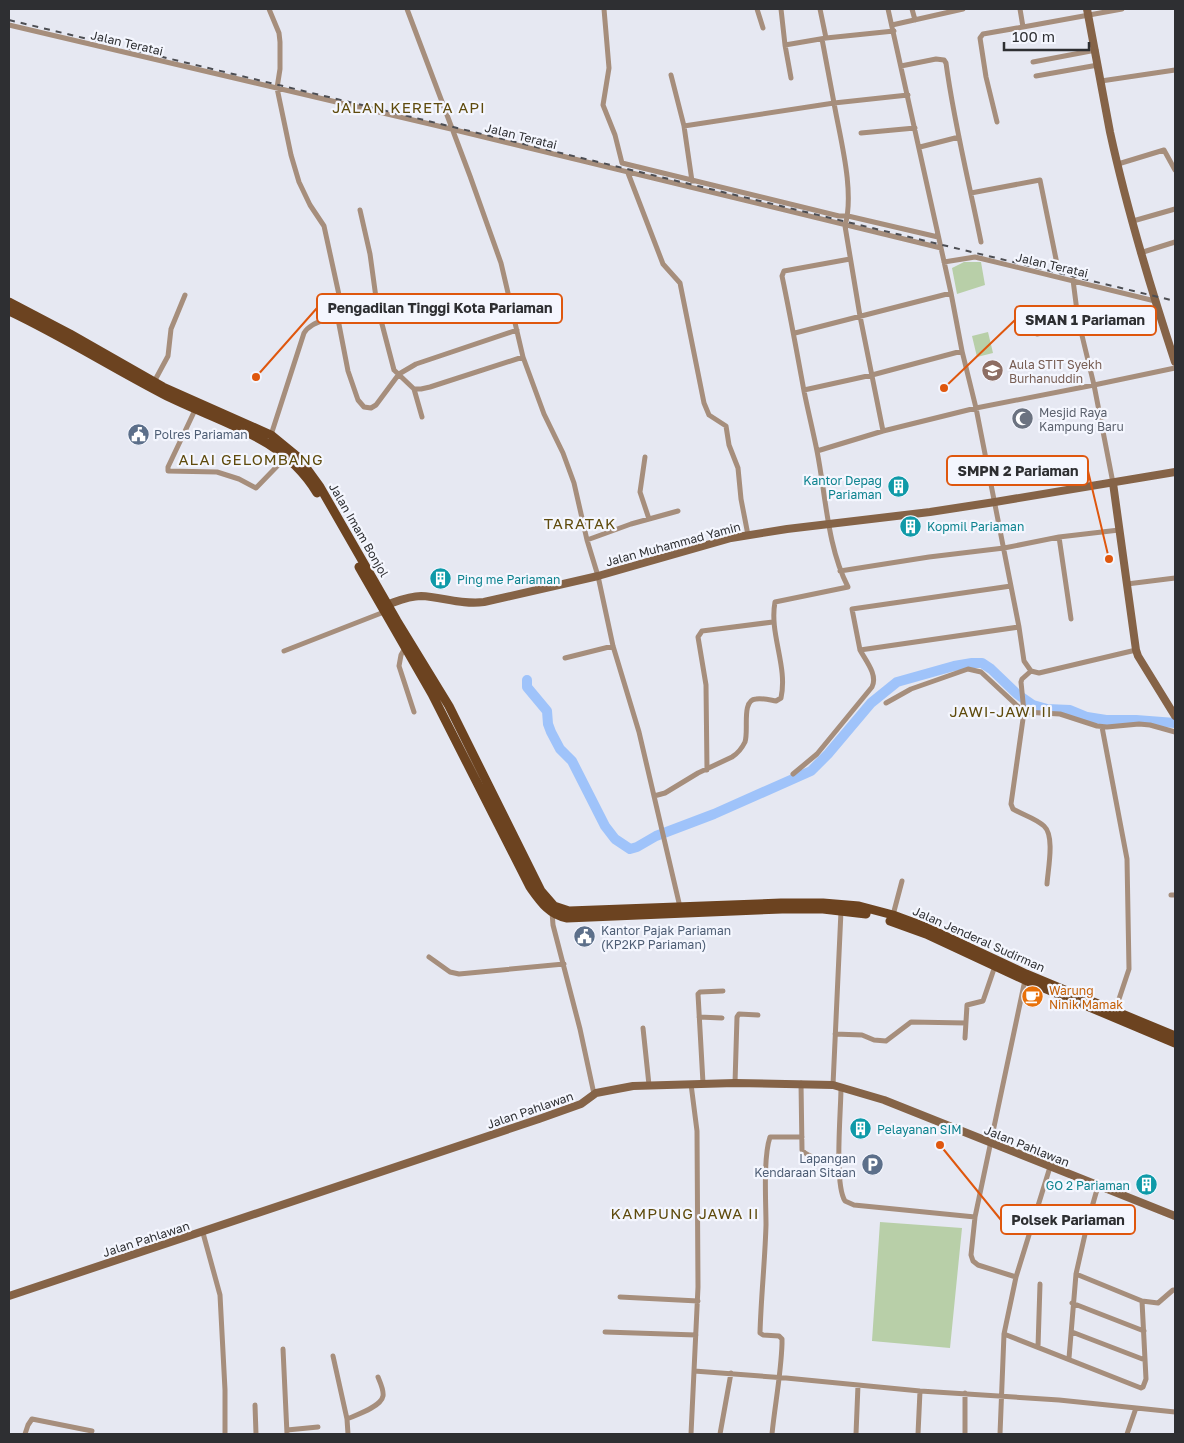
<svg xmlns="http://www.w3.org/2000/svg" width="1184" height="1443" font-family="'Golos Text',sans-serif">
  <rect width="100%" height="100%" fill="#e6e8f2"/>
  <!-- green -->
  <path fill="#b8cfa8" d="M964,262H981L985,285L957,294L952,268Z
    M988,332L993,353L977,357L972,336Z
    M880,1222L962,1228L950,1348L872,1341Z"/>
  <g fill="none" stroke-linecap="round" stroke-linejoin="round">
    <!-- river -->
    <path stroke="#9fc3fa" stroke-width="10" d="M527,680V687L547,711L548,724L551,732L560,749L572,761L605,826L615,839L630,849L637,847L656,836L714,814L811,771L828,754L871,703L897,682L954,666L972,663H982L991,669L1017,694L1033,705L1047,709L1070,710L1087,717L1106,720H1136L1175,723"/>
    <!-- street -->
    <path stroke="#a68e7c" stroke-width="5" d="M269,9L279,33L280,42V69L277,88L291,155L299,182L310,205L324,226L341,304C339,321 313,318 304,333L271,435
      M407,9L470,176L501,263L523,357L544,414L563,453L574,483L587,540L598,576L613,646L639,732L680,907
      M604,9L609,68L603,105L615,135L622,163L839,216H848L938,237
      M757,9L763,28
      M781,9L785,45L826,38L894,31
      M820,9L826,38
      M888,9L951,293L962,351L976,408L1019,627L1024,661L1031,671L1039,673L1136,650
      M912,9L915,20
      M1020,9L1023,27L1122,9
      M9,25L451,129L941,248
      M892,25L963,9
      M785,45L791,78
      M1033,62L1096,50
      M901,66L936,59L944,60L946,63C954,123 969,182 981,242
      M671,75L684,126L692,181
      M1036,76L1098,65
      M1101,81L1175,70
      M997,122L986,77L980,38L983,34L1023,27
      M684,126L834,103L822,39
      M861,133L915,128
      M920,147L959,137
      M1118,164L1164,150L1175,170
      M628,173L663,264L680,283L704,403L709,415L726,426L729,445L738,468L741,499L748,535
      M971,193L1040,180L1057,264
      M360,210L370,254L377,305L394,370L414,389H421L430,387L523,357
      M1133,221L1175,209
      M1140,253L1175,242
      M944,262L975,257L1155,301
      M1073,280L1078,319L1094,385L1113,483
      M377,305L337,314L348,371L358,400L364,407L371,408L376,405L399,374L416,364L517,330
      M795,333L951,293
      M1037,334L1079,326
      M154,382L168,356L171,329L185,295
      M414,389L422,417
      M804,390L872,375L962,351
      M195,410L168,467V471L217,472L239,479L256,488L287,456
      M883,431L860,316L845,226C855,191 840,138 834,103L908,95
      M817,451L883,431L976,408L1094,385L1175,368
      M645,457L640,492L649,519
      M1059,537L1071,619
      M587,540L631,524L678,511
      M840,571L929,557L1004,548L1059,537L1119,530
      M1127,584L1175,578
      M1011,586L852,609L860,650L1019,627
      M405,648L401,655L399,666L414,712
      M284,651L384,612
      M565,658L613,646
      M1031,671L1022,679L1021,682L1024,712L1011,804L1013,809C1023,815 1035,818 1044,826C1055,836 1048,869 1047,884
      M886,703L911,689L968,669L981,672L1024,712L1060,714L1097,726L1107,727L1139,724L1150,725L1175,732
      M1102,727L1127,859L1129,969L1115,1011
      M707,770L706,685L698,637L702,631L773,622
      M793,774L817,754L872,687C878,675 866,661 860,650
      M654,796L665,793L698,773L732,757C737,754 742,748 745,742C749,730 741,700 756,699C763,698 770,700 776,701L781,698C788,666 769,634 775,602L848,587C827,546 826,496 817,451C813,431 808,411 804,391C797,353 790,314 782,276L784,271L850,259
      M1171,895H1175
      M552,912L553,925L580,1029L594,1094
      M893,915L902,881
      M429,957L450,972L459,974L564,964
      M699,1017L722,1018
      M643,1028L649,1085
      M835,1034L862,1035L874,1040L886,1041L911,1022L966,1023
      M965,1038L967,1005L983,1001L995,966
      M703,1083L698,994L700,992L723,991
      M735,1083L737,1017L739,1014L758,1015
      M801,1083L802,1150C810,1160 828,1159 839,1160
      M833,1085L841,911
      M841,1088C841,1110 834,1184 845,1201L854,1205L975,1217
      M1037,1209L1088,1221L1076,1274
      M1088,1221L1098,1186
      M203,1233L220,1295L225,1390V1434
      M1016,1277L978,1265L973,1261L971,1255L975,1217L1025,980
      M620,1297L698,1301
      M1142,1301L1158,1303L1173,1290H1175
      M1072,1303L1144,1331
      M605,1332L696,1335
      M1072,1332L1145,1360
      M1004,1334L1141,1388L1143,1387L1146,1379L1142,1301L1076,1274L1069,1358
      M1038,1347L1040,1284
      M283,1349L287,1434
      M333,1356L347,1419
      M694,1371L786,1378L920,1391L1059,1400L1175,1412
      M965,1393V1434
      M255,1405L256,1434
      M287,1430L318,1427
      M25,1434L28,1425L32,1419L92,1431
      M348,1434L347,1419C356,1415 381,1407 383,1396C384,1390 380,1382 378,1377
      M691,1434L698,1287L697,1131L691,1084
      M720,1434L731,1373
      M772,1434C775,1404 781,1374 782,1344V1339L779,1336L763,1335L760,1333C761,1297 765,1261 766,1225C766,1202 763,1158 770,1137H802
      M856,1434L858,1385
      M918,1434L920,1391
      M1000,1434L1004,1334L1016,1277L1050,1167
      M1127,1434L1136,1408"/>
    <!-- secondary -->
    <path stroke="#856347" stroke-width="8" d="M1087,9C1095,50 1102,91 1110,132C1127,210 1150,286 1175,362
      M1113,483L1136,650L1138,656L1175,716
      M383,606C396,602 407,596 421,596C442,597 462,605 484,602L598,576L731,538L787,529L930,512L995,502L1175,472
      M9,1296L539,1119L581,1104L596,1093L633,1086L735,1083L833,1085L884,1100L1175,1216"/>
    <!-- primary -->
    <path stroke="#6c4320" stroke-width="9" d="M9,302L70,334L163,387L271,435L299,458L320,487L397,621L449,706L541,891L554,906L569,911L781,903H823L859,906L893,915L928,928L1026,974L1175,1036
      M9,311C62,336 111,367 163,394C220,423 282,435 317,493
      M359,567L432,694L530,887C540,901 549,915 567,918L782,909H823L866,914
      M890,921L926,934L1025,980L1175,1043"/>
    <!-- rail -->
    <path stroke="#4d4e53" stroke-width="2" stroke-dasharray="6 6" stroke-linecap="butt" d="M9,20L1175,301"/>
  </g>
  <!-- icons -->
  <defs>
    <symbol id="university-disc" viewBox="-11 -11 22 22"><circle r="9.5" fill="#8d6e63" stroke="#f4f6fe"/><path d="M0-5L7-2L0 1L-7-2ZM-4 1L0 2.5L4 1V4Q0 6-4 4Z" fill="#fff"/></symbol>
    <symbol id="mosque-disc" viewBox="-11 -11 22 22"><circle r="9.5" fill="#6b7280" stroke="#f4f6fe"/><path d="M3.5-4.9A6 6 0 1 0 3.5 4.9A5 5 0 1 1 3.5-4.9Z" fill="#fff"/></symbol>
    <symbol id="civic-disc" viewBox="-11 -11 22 22"><circle r="9.5" fill="#5c6f8a" stroke="#f4f6fe"/><path d="M-.6-6.5H3V-4.5H.6V-3L4-1V1h2V6H-6V1h2V-1L-.6-3ZM-1.2 2.5V6h2.4V2.5Z" fill="#fff"/></symbol>
    <symbol id="building-disc" viewBox="-11 -11 22 22"><circle r="9.5" fill="#0f9aa8" stroke="#f4f6fe"/><path d="M-4-6H4V6H1V3H-1V6H-4ZM-2.5-4.3h1.7v1.8h-1.7ZM.8-4.3h1.7v1.8H.8ZM-2.5-1h1.7V.8h-1.7ZM.8-1h1.7V.8H.8Z" fill="#fff"/></symbol>
    <symbol id="cafe-disc" viewBox="-11 -11 22 22"><circle r="9.5" fill="#e8710a" stroke="#f4f6fe"/><path d="M-5.5-4.5H6V0H3Q3 3.5 0 3.5H-2.5Q-5.5 3.5-5.5 0ZM3-3.2v2h1.7v-2ZM-6 4.5H4V6H-6Z" fill="#fff"/></symbol>
    <symbol id="parking-disc" viewBox="-11 -11 22 22"><circle r="9.5" fill="#5c6f8a" stroke="#f4f6fe"/><path d="M-3.5-5.5H1a3.5 3.5 0 0 1 0 7H-1V5.5H-3.5ZM-1-3.4V-.6H.8a1.4 1.4 0 0 0 0-2.8Z" fill="#fff"/></symbol>
  </defs>
  <g fill-rule="evenodd">
    <use href="#university-disc" x="980" y="358" width="25" height="25"/>
    <use href="#mosque-disc" x="1010" y="406" width="25" height="25"/>
    <use href="#civic-disc" x="126" y="422" width="25" height="25"/>
    <use href="#building-disc" x="886" y="474" width="25" height="25"/>
    <use href="#building-disc" x="898" y="514" width="25" height="25"/>
    <use href="#building-disc" x="428" y="566" width="25" height="25"/>
    <use href="#civic-disc" x="572" y="924" width="25" height="25"/>
    <use href="#cafe-disc" x="1020" y="984" width="25" height="25"/>
    <use href="#building-disc" x="848" y="1116" width="25" height="25"/>
    <use href="#parking-disc" x="860" y="1152" width="25" height="25"/>
    <use href="#building-disc" x="1134" y="1172" width="25" height="25"/>
  </g>
  <g text-anchor="middle" dominant-baseline="central" stroke-width="4.5" stroke-linejoin="round" paint-order="stroke">
    <!-- street labels -->
    <g font-size="12" fill="#2e2f32" stroke="#f4f6fe">
      <text transform="translate(127 43) rotate(13)">Jalan Teratai</text>
      <text transform="translate(521 136) rotate(14)">Jalan Teratai</text>
      <text transform="translate(1052 265) rotate(13)">Jalan Teratai</text>
      <text transform="translate(359 530) rotate(60)">Jalan Imam Bonjol</text>
      <text transform="translate(673 544) rotate(-15)">Jalan Muhammad Yamin</text>
      <text transform="translate(979 939) rotate(24)">Jalan Jenderal Sudirman</text>
      <text transform="translate(530 1110) rotate(-19)">Jalan Pahlawan</text>
      <text transform="translate(1027 1146) rotate(22)">Jalan Pahlawan</text>
      <text transform="translate(146 1239) rotate(-18)">Jalan Pahlawan</text>
    </g>
    <!-- education labels -->
    <g font-size="12" fill="#785e54" stroke="#f4f6fe" text-anchor="start">
      <text x="1009" y="364">Aula STIT Syekh<tspan x="1009" dy="14">Burhanuddin</tspan></text>
    </g>
    <!-- worship labels -->
    <g font-size="12" fill="#5b616d" stroke="#f4f6fe" text-anchor="start">
      <text x="1039" y="412">Mesjid Raya<tspan x="1039" dy="14">Kampung Baru</tspan></text>
    </g>
    <!-- service labels -->
    <g font-size="12" fill="#4e5e75" stroke="#f4f6fe" text-anchor="start">
      <text x="154" y="434">Polres Pariaman</text>
      <text x="601" y="930">Kantor Pajak Pariaman<tspan x="601" dy="14">(KP2KP Pariaman)</tspan></text>
      <text x="856" y="1158" text-anchor="end">Lapangan<tspan x="856" dy="14">Kendaraan Sitaan</tspan></text>
    </g>
    <!-- culture labels -->
    <g font-size="12" fill="#0d838f" stroke="#f4f6fe" text-anchor="start">
      <text x="882" y="480" text-anchor="end">Kantor Depag<tspan x="882" dy="14">Pariaman</tspan></text>
      <text x="927" y="526">Kopmil Pariaman</text>
      <text x="457" y="579">Ping me Pariaman</text>
      <text x="877" y="1129">Pelayanan SIM</text>
      <text x="1130" y="1185" text-anchor="end">GO 2 Pariaman</text>
    </g>
    <!-- food labels -->
    <g font-size="12" fill="#c56008" stroke="#f4f6fe" text-anchor="start">
      <text x="1049" y="990">Warung<tspan x="1049" dy="14">Ninik Mamak</tspan></text>
    </g>
    <!-- quarter labels -->
    <g font-size="15" letter-spacing="1" fill="#5f4b0d" stroke="#f4f6fe">
      <text x="409" y="107">JALAN KERETA API</text>
      <text x="251" y="459">ALAI GELOMBANG</text>
      <text x="580" y="523">TARATAK</text>
      <text x="1001" y="711">JAWI-JAWI II</text>
      <text x="685" y="1213">KAMPUNG JAWA II</text>
    </g>
  </g>
  <!-- callouts -->
  <path fill="none" stroke="#df570e" stroke-width="2" d="M256 377L317 308M944 388L1015 320M1109 559L1088 471M940 1145L1001 1220"/>
  <g fill="#df570e" stroke="#f4f6fe" stroke-width="2">
    <circle cx="256" cy="377" r="5"/>
    <circle cx="944" cy="388" r="5"/>
    <circle cx="1109" cy="559" r="5"/>
    <circle cx="940" cy="1145" r="5"/>
  </g>
  <g fill="#f4f6fe" stroke="#df570e" stroke-width="2">
    <rect x="317" y="294" width="245" height="29" rx="5"/>
    <rect x="1015" y="306" width="141" height="29" rx="5"/>
    <rect x="947" y="456" width="141" height="29" rx="5"/>
    <rect x="1001" y="1205" width="134" height="29" rx="5"/>
  </g>
  <g font-size="14" text-anchor="middle" font-weight="bold" fill="#2e2f32">
    <text x="440" y="313">Pengadilan Tinggi Kota Pariaman</text>
    <text x="1085" y="325">SMAN 1 Pariaman</text>
    <text x="1018" y="476">SMPN 2 Pariaman</text>
    <text x="1068" y="1225">Polsek Pariaman</text>
  </g>
  <!-- border -->
  <rect width="1184" height="1443" fill="none" stroke="#2e2f32" stroke-width="20"/>
  <!-- scale -->
  <path d="M1004 42v8h85v-8" fill="none" stroke="#2e2f32" stroke-width="2.5"/>
  <text x="1012" y="42" font-size="15" fill="#2e2f32" stroke="#f4f6fe" stroke-width="4" paint-order="stroke">100 m</text>
</svg>
